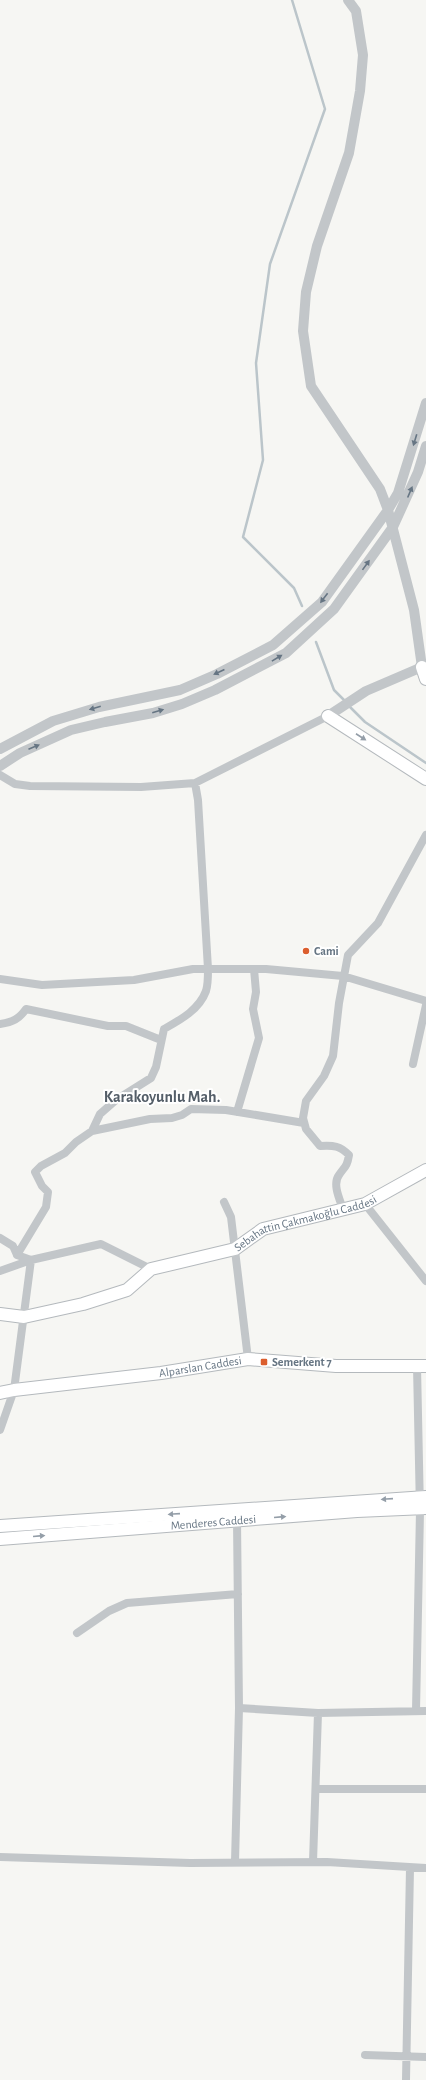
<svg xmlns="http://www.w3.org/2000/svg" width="426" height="2080" font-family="'Alegreya Sans',sans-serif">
  <rect width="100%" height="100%" fill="#f6f6f3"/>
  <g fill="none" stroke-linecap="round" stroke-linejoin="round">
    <!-- stream -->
    <path stroke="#bbc5ca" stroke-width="2.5" d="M292,0L325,109L270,264L256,363L263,460L243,537L294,588L302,606
      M316,642L334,690L346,702
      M349,706L365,722L426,763"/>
    <defs>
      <g id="secondary">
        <path d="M422,667L426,679"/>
        <path d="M328,716L426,779"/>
        <path id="s1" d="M0,1314L24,1317L83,1304L127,1290L151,1269L235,1249L263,1229L365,1204L426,1170"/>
        <path id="s2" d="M0,1393L14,1390L161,1373L248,1359L336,1366H426"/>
        <path d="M0,1526L426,1497"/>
        <path id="s3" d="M0,1539L357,1511L426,1508"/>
      </g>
    </defs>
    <!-- secondary casing -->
    <use href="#secondary" stroke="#b4b9bd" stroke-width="14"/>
    <!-- minor -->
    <path stroke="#c2c6c9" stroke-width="8" d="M0,775L15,784L30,786L141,787L195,783
      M0,979L42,985L134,980L193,969H266L343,976L426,1001
      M0,1024C13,1022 19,1019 26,1009L108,1026H126L161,1040
      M413,1064L426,1005
      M237,1112L259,1038L253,1009L256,992L254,969
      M92,1131L100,1114L116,1100L151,1078L156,1067L164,1029C180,1020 199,1010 206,991C208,985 208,976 208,969L198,800L195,783L328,716
      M224,1202L231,1217L248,1359
      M365,1204L426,1281
      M343,1209C340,1200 332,1184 339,1175C345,1166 347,1167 349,1155C340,1146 334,1145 320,1146L306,1129L303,1118L306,1101L324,1076L333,1056L339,1003L348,955L378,923L426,835
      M0,1238L13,1246L17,1255L31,1260L14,1390L0,1430
      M17,1255L46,1207L48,1192L42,1186L35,1172L41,1166L65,1153L76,1142L92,1131L150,1119L172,1118L182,1115L191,1109L226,1110L304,1123
      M0,1271L31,1260L101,1244L151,1269
      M77,1633L109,1611L127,1603L238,1594
      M239,1708L318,1713L426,1711
      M416,1711L420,1511L417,1366
      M317,1789H426
      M0,1857L190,1863L327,1862L426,1868
      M235,1862L239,1708L237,1520
      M313,1862L318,1713
      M365,2055L426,2057
      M406,2080L410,1868"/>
    <!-- tertiary -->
    <path stroke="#c2c6c9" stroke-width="10" d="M328,716L366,691L422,667L414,610L388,510L380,489L311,386L303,331L306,292L317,246L349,153L360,91L363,55L356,11L348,0
      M0,749L53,721L99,707L180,690L217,674L273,645L322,602L388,510L398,493L426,403
      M0,766L20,753L71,730L105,722L153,713L182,704L215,690L286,653L334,609L393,527L418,472L426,446"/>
    <!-- secondary -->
    <use href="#secondary" stroke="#fff" stroke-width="12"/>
  </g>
  <!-- one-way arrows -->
  <defs><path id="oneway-solid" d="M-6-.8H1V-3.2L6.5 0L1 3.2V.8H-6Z"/></defs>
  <g fill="#667583">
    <use href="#oneway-solid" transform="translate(415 440) rotate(107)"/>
    <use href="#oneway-solid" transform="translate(410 492) rotate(-67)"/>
    <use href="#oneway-solid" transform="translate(366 565) rotate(-54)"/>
    <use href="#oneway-solid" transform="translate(324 598) rotate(127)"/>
    <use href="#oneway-solid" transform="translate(277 658) rotate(-31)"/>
    <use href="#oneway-solid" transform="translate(219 672) rotate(155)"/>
    <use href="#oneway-solid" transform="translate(95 708) rotate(164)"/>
    <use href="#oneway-solid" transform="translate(158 711) rotate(-16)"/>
    <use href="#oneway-solid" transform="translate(34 747) rotate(-23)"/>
  </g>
  <g fill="#949ea8">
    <use href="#oneway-solid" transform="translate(361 737) rotate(33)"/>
    <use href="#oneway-solid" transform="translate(387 1499) rotate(176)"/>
    <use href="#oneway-solid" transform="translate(174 1514) rotate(176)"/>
    <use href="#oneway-solid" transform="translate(280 1517) rotate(-5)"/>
    <use href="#oneway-solid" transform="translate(39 1536) rotate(-5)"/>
  </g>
  <!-- markers -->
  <g fill="#db5e2e" stroke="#fff" stroke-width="1.5">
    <circle cx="306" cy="951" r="4"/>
    <rect x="260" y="1358" width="8" height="8" rx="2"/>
  </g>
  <g text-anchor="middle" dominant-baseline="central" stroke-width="4" stroke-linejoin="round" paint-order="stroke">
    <!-- poi labels -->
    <g font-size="12" font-weight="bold" fill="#667583" stroke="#fff" text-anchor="start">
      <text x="314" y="951">Cami</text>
      <text x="272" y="1362">Semerkent 7</text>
    </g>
    <!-- street labels -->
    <g font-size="12" fill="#667583" stroke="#fff">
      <text stroke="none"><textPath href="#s1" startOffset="325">Sebahattin Çakmakoğlu Caddesi</textPath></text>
      <text stroke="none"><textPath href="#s2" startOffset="202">Alparslan Caddesi</textPath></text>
      <text stroke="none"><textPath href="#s3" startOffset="214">Menderes Caddesi</textPath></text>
    </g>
    <!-- district labels -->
    <g font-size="16" font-weight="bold" fill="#545e68" stroke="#fff">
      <text x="162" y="1097">Karakoyunlu Mah.</text>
    </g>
  </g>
</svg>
